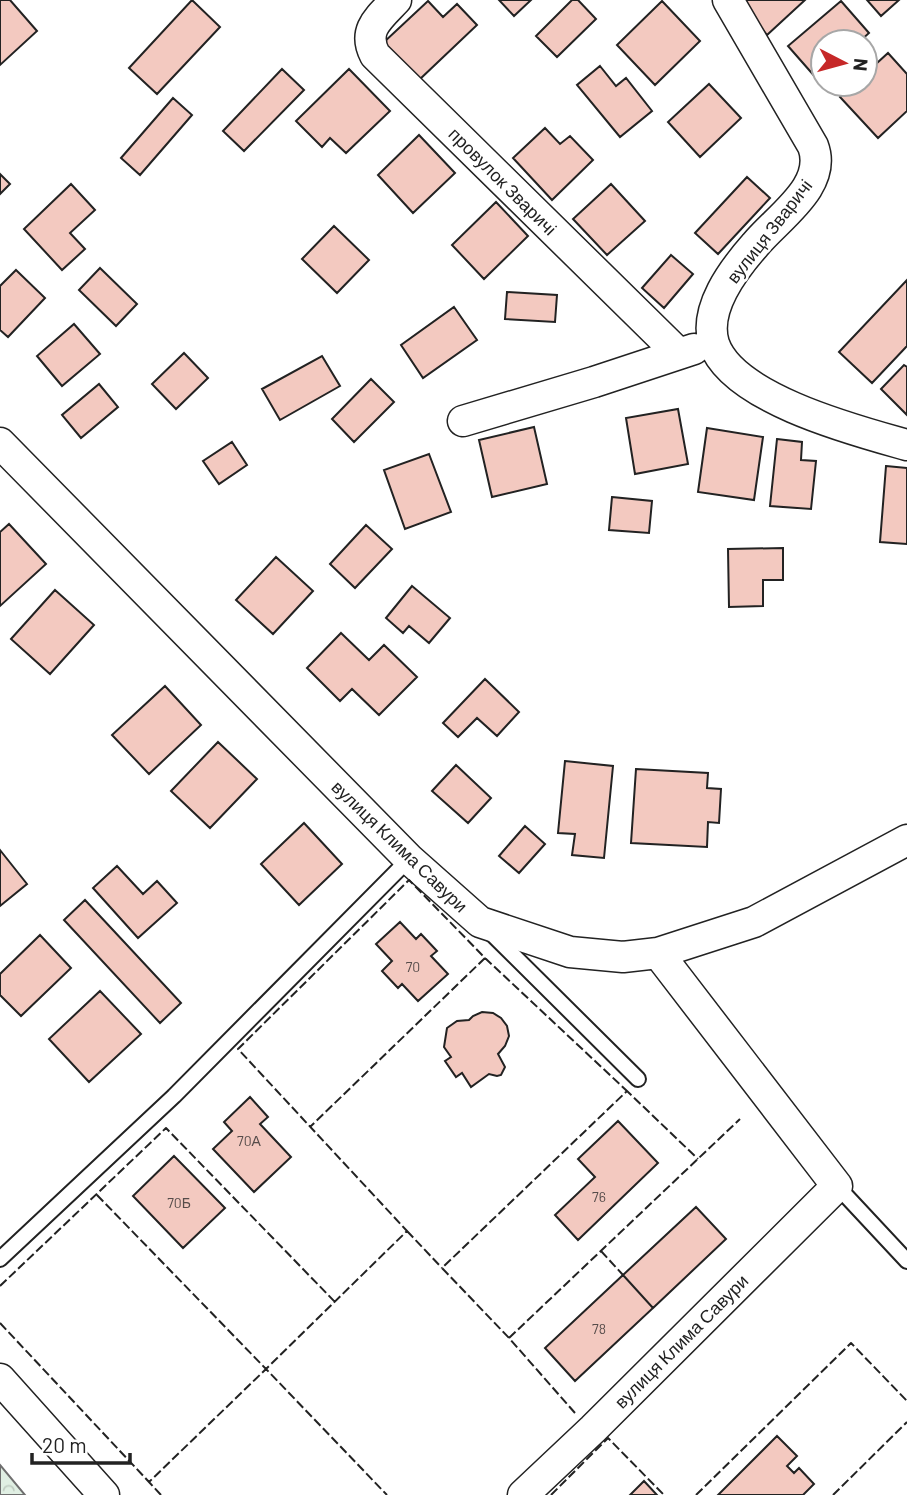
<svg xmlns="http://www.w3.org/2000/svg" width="907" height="1495" font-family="Barlow,sans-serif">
  <defs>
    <pattern id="forest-crowns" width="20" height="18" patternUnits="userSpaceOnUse" patternTransform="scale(1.75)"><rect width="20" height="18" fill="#e0efe3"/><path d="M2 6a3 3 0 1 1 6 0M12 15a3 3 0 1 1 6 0" fill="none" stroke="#c0cdc2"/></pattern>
  </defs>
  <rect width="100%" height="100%" fill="#fff"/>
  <!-- forest -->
  <path fill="url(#forest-crowns)" stroke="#6f6f6f" stroke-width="2" d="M0,1465L25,1495H0Z"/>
  <!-- building -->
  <path fill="#f3c9c0" stroke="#222" stroke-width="2" d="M0,0H10L37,31L0,65Z
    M192,0L220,27L157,94L129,68Z
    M499,0H531L514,16Z
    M572,0H578L596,19L557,57L536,36Z
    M747,0H805L767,35L741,5Z
    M867,0H899L881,16Z
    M428,1L443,17L457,4L477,25L419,80L383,43Z
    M662,1L700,41L655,85L617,45Z
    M841,1L869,33L859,42H823V74L817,79L788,46Z
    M888,53L907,74V111L878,138L840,97L854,84H865V74Z
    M600,66L616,86L626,78L652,111L620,137L577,85Z
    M282,69L304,90L244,151L223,131Z
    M349,69L390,111L346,153L330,138L322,147L296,121Z
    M709,84L741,118L700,157L668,122Z
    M173,98L192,115L140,175L121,158Z
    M545,128L560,144L570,136L593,160L552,200L513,158Z
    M419,135L455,173L413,213L378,175Z
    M0,174L10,184L0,194Z
    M747,177L770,198L718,254L695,233Z
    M71,184L95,210L70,233L85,249L62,270L24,229Z
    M611,184L645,221L607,255L573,219Z
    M496,202L528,236L484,279L452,245Z
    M334,226L369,260L337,293L302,259Z
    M671,255L693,274L664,308L642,288Z
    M100,268L137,304L116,326L79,290Z
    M16,270L45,298L8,337L0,330V286Z
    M907,280V346L872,383L839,352Z
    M507,292L557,295L555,322L505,319Z
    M454,307L477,340L423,378L401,345Z
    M74,324L100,354L62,386L37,356Z
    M184,353L208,378L176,409L152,384Z
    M322,356L340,386L280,420L262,389Z
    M904,365L907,367V415L881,389Z
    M371,379L394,402L354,442L332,419Z
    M99,384L118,407L81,438L62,415Z
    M678,409L688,464L635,474L626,418Z
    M534,427L547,484L492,497L479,440Z
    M707,428L763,437L754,500L698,492Z
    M777,439L802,442L801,460L816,461L811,509L770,506Z
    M232,442L247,465L219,484L203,461Z
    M429,454L451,512L405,529L384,470Z
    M886,466L907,468V544L880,542Z
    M612,497L652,501L649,533L609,530Z
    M9,524L46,564L0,606V532Z
    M366,525L392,549L355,588L330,564Z
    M783,548V580H763V606L729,607L728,549Z
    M276,557L313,591L273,634L236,600Z
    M412,586L450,618L429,643L409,626L403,633L386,618Z
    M55,590L94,625L50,674L11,639Z
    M341,633L369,660L384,645L417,677L379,715L352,689L340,701L307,668Z
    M485,679L519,712L497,736L477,718L458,737L443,723Z
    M165,686L201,725L149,774L112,735Z
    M218,742L257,779L210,828L171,791Z
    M565,761L613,766L604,858L572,855L575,834L558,833Z
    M456,765L491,798L468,823L432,791Z
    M636,769L708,773L707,788L721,789L719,823L708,822L707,847L631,843Z
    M304,823L342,864L299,905L261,864Z
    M525,826L545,844L519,873L499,856Z
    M0,850L27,884L0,906Z
    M117,866L143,894L157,881L177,903L138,938L93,888Z
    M85,900L181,1003L160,1023L64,920Z
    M400,922L416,939L421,934L437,951L431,956L448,974L418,1001L402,984L398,988L382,971L392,961L376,944Z
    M40,935L71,968L21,1016L0,995V974Z
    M100,991L141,1034L89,1082L49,1039Z
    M482,1012L493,1013L501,1018L507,1026L509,1036L505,1046L498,1054L505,1067L501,1075L497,1076L489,1074L471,1087L462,1073L456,1077L445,1061L451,1057L444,1047L447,1028L457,1021L469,1020L473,1016Z
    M250,1097L268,1117L260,1124L291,1157L254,1192L213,1149L232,1131L224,1122Z
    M618,1121L658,1163L578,1240L555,1215L595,1177L578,1159Z
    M174,1156L225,1208L183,1248L133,1196Z
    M696,1207L726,1239L653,1308L623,1275Z
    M623,1275L653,1308L575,1381L545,1348Z
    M777,1436L797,1456L787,1466L794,1473L799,1468L814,1484L803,1495H718Z
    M644,1481L657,1495H630Z"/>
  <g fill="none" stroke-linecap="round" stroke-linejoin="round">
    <defs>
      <path id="service" d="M491,933L638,1079
        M837,1186L907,1261
        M0,1259L174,1096L409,859"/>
      <path id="minor" d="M396,0C379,18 362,30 375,55L678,353
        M728,0L813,146C828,186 778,217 755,245C733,270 703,309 714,344C733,399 857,431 907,445
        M463,421L594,382L694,349
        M0,443L409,859L480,922L570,952L623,957L658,953L754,922L907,840
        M0,1379L104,1495
        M523,1495L593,1429L837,1186L658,953"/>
    </defs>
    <!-- service casing -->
    <use href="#service" stroke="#222" stroke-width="18"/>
    <!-- minor casing -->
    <use href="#minor" stroke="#222" stroke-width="33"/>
    <!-- service -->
    <use href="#service" stroke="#fff" stroke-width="14"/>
    <!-- minor -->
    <use href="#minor" stroke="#fff" stroke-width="30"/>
    <!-- fence -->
    <path stroke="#222" stroke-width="2" stroke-dasharray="9 3.5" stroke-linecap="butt" d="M485,958L627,1091
      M97,1195L266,1369L407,1231L238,1049L409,880L485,958L310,1127
      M407,1231L442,1268
      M601,1251L623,1275
      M0,1286L166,1128L335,1302
      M0,1323L149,1482
      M509,1338L740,1119
      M575,1413L509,1338L442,1268L627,1091L698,1159
      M161,1495L149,1482L266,1369L387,1495
      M551,1495L608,1438L664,1495
      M696,1495L851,1343L907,1401
      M833,1495L907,1422"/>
  </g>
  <g text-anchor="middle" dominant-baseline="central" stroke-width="5" stroke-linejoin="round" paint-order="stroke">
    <!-- number labels -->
    <g font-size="14" fill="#564c4a">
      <text x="413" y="966">70</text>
      <text x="249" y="1140">70А</text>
      <text x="599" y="1196">76</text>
      <text x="179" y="1202">70Б</text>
      <text x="599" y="1328">78</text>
    </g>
    <!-- street labels -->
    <g font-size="18" fill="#222" stroke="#fff">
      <text transform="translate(503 181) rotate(45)">провулок Зваричі</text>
      <text transform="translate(769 231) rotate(-52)">вулиця Зваричі</text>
      <text transform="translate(400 846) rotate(44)">вулиця Клима Савури</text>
      <text transform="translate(681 1341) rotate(-45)">вулиця Клима Савури</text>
    </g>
  </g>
  <!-- north arrow -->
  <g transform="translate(844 63) rotate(96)"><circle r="33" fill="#ffffff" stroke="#a7a7a7" stroke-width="2"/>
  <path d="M0-5L12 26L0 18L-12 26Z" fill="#c62828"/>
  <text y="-10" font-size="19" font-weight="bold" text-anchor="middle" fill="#222222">N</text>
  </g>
  <!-- scale -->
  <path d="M32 1453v10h98v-10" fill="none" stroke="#222222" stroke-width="3.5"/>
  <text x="42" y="1453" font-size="21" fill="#222222" stroke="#ffffff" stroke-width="5" paint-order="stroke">20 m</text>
</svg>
